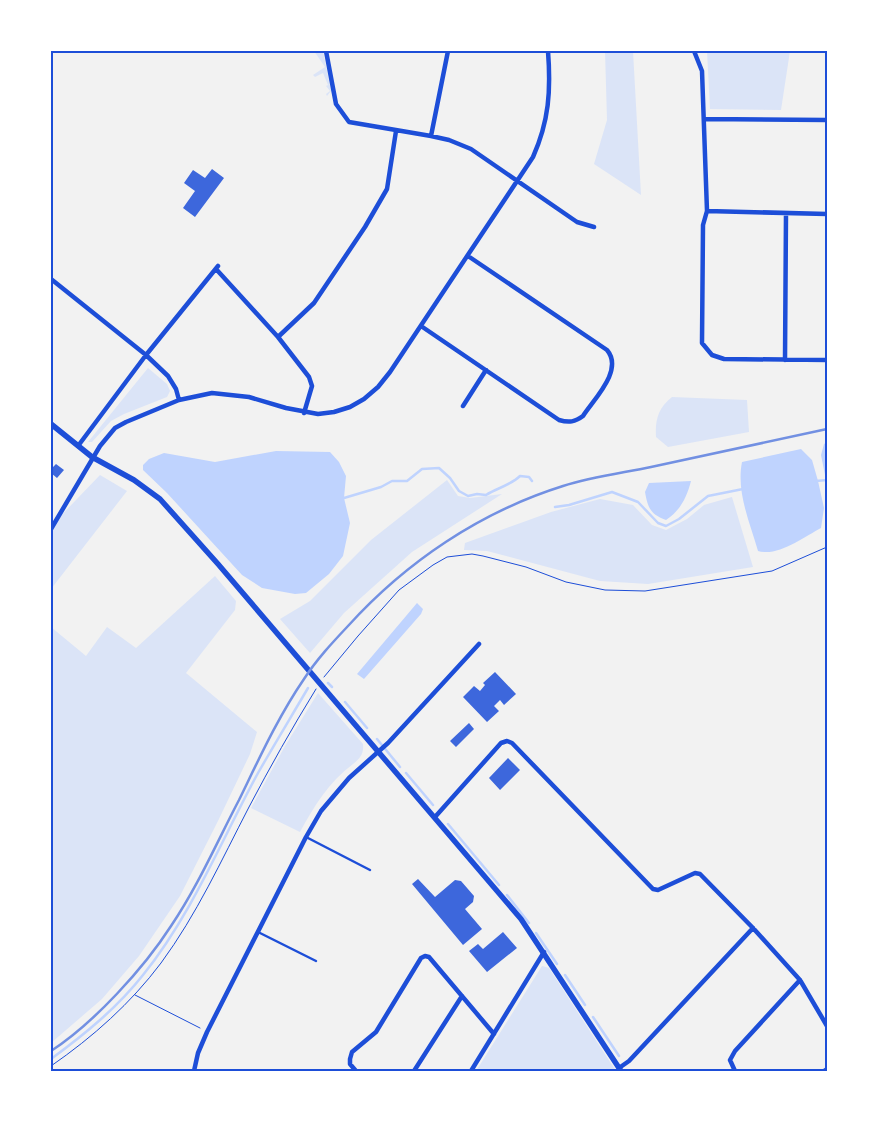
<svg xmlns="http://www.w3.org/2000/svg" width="878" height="1122" font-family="'Space Grotesk',sans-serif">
  <rect width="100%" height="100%" fill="#f2f2f2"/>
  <!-- green -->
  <path fill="#dbe4f7" d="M314,51H323L331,91L327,96L326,94L330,91L326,86L328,85L323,73L315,77L313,75L325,67Z
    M605,51H633L641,195L594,164L607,120Z
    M707,51H790L781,110L710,109Z
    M148,368L167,384L170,391L167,397L124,414L111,421L92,442H88Z
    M672,397L747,400L749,432L668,447L656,437C655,420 658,408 672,397Z
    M100,475L127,491L51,589V526Z
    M447,480L458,496L470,498L502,494L412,552L344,613L310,653L280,619L310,601L371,540Z
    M732,497L753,567L648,584L600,581L487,551L464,550L465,543L551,512L600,499L633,505L652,525L666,530L687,519L704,505Z
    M215,576L236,601L235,610L186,673L257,732L250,754L218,821L180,896L139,956L102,999L51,1043V627L86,656L107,627L136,648Z
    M318,693L363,744C364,754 360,758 353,764C329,782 314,806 300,832L251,808L285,746Z
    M542,966L549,968L616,1071H476Z"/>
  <!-- water -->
  <path fill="#bfd3fe" d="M827,442V485L821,455L824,444Z
    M801,449L812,460L818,481L824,508L821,528C804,537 778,557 758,551C750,523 736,492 742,462Z
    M276,451L330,452L339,462L346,476L344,498L350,523L343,556L329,574L306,593L295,594L262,588L242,575L167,493L143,470V465L149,459L164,453L215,462Z
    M691,481C687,497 680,511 666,520C650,514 648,508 645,492L649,483Z
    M417,603L423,609L421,614L364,679L357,674Z"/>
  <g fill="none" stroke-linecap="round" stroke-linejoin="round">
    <!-- stream -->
    <path stroke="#bfd3fe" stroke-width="2.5" d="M816,481L827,480
      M344,498L381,487L392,481H407L422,469L439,468L450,478L459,491L468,496L477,494L486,495C497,488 511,485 520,476L529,477L532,481
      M555,507L569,505L612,492L638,502L658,523L666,526L679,519L708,496L743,489
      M328,683L332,687
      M345,702L367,728
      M377,739L400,767
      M406,773L433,805
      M448,824L499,885
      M507,895L529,923
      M536,933L557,964
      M565,975L585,1005
      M593,1017L619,1056
      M51,1059C85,1034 117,1008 143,975C192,914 221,841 258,773C274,745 291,717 308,688"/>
  </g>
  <!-- building -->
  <path fill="#3d67dc" d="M212,169L224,178L195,217L183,208L195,191L184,183L193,170L205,178Z
    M56,464L64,470L57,478L51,473V469Z
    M495,672L516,694L504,705L500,700L494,706L499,711L487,722L463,697L474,686L480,691L485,685L483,683Z
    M469,723L474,729L456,747L450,741Z
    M508,758L520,770L500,790L489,778Z
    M418,879L435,897L455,880L461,881L474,896L473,902L465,909L482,929L463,945L412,884Z
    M503,932L517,948L487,972L469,951L478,944L483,949Z"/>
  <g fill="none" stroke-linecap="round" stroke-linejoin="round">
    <!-- path -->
    <path stroke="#1d4ed8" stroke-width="1" d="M324,677L358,636L399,590L433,565L447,557L472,554L483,556L526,567L566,582L605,590L645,591L772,571L827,547
      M135,995L200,1028
      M51,1066C93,1037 131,1003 161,963C197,914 221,861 249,807C270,767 292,728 316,689"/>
    <!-- service -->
    <path stroke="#1d4ed8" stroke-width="2.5" d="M306,837L370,870
      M258,932L316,961"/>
    <!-- minor -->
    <path stroke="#1d4ed8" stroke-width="4.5" d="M326,51L336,104L349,122L431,136L449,140L471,149L577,222L594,227
      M694,51L702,71L707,211L703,225L702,343L712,355L724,359L827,360
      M704,119L827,120
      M431,136L448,51
      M707,211L827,214
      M216,269L278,337L309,377L312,386L304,413
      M51,279L146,355L168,376L176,389L179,400
      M421,326L559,420C569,423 575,422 583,416C594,399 624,370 607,350L468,256
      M278,337L314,303L365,227L387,189L396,131
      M785,360L786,213
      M463,406L486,370
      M78,446L146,355L218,266
      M51,529L100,446L115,428L126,422L179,400L212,393L249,397L286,408L318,414L334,412L350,407L364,399L378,387L390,372L533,157C549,121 551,91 548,51
      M435,817L501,743L507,741L512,743L653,889L658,890L695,873L700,874L753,928L800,980L827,1026
      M619,1068L629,1061L753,928
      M194,1071L198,1053L207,1032L306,837L321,811L349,778L388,743L479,644
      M356,1071L350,1064V1059L352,1052L376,1032L421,958L425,956L429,957L494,1034
      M414,1071L462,996
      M471,1071L544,952
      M735,1071L730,1060L735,1051L800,980
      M824,1071L827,1069"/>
    <!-- tertiary -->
    <path stroke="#1d4ed8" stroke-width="5.5" d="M51,424L92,457L134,480L160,499L218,564L521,919L621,1071"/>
    <!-- rail -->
    <path stroke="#7290e2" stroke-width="2.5" d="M51,1051C94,1023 144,968 171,926C198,886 217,842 239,800C259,759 278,717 304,679C317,659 332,643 348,626C406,562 480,512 563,486C591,477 622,473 651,467C709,454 768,442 827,429"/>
  </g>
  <!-- border -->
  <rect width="878" height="1122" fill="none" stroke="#ffffff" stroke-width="105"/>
  <rect x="52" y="52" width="774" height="1018" fill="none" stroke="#1d4ed8" stroke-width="2"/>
</svg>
